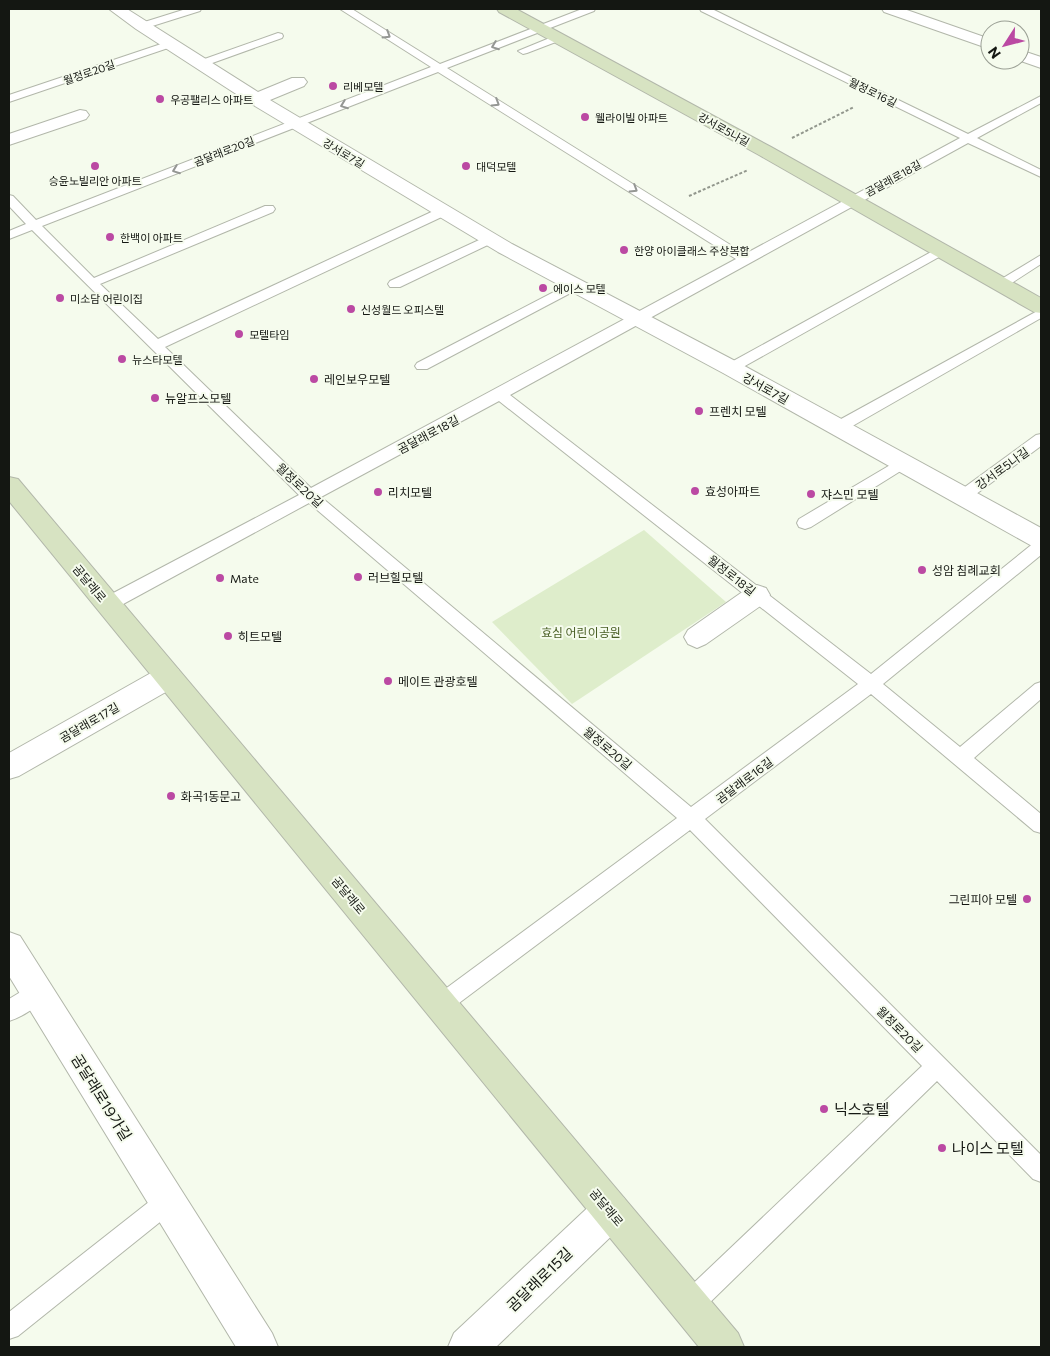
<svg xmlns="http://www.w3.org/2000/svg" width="1050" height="1356" font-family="Commissioner,'Noto Sans KR',sans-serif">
  <rect width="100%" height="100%" fill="#f5fbed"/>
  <!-- green -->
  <path fill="#deedcb" d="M644,530L726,602L572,704L492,622Z"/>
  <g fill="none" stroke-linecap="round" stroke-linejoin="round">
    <defs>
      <path id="lane" d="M186,9H201L200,11L146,28H138L137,26L138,24Z
        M340,9H352L440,64L582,9H595L594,11L447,68L745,254L960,138L701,11L700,9H712L968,134L1041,96V103L977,138L1041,170V177L968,143L510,395L871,674L1035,542L1041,540V555L883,684L960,747L1035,684L1041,682V699L974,758L1041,814V833L1034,831L871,694L705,819L1041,1155V1182L1033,1179L937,1081L698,1314L689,1317L680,1314L677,1305L680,1296L922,1066L690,830L447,1012L440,1015L433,1012L429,1005L433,998L677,818L309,503L114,609L108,610L102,609L100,604L102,599L299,495L32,230L9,239V231L26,224L9,206V195L13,196L36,220L431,67ZM438,72L736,259L311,488L165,347L448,214L450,211L448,208H440L158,339L100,284L273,212L275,209L273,206H265L94,278L42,226ZM499,401L858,684L691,807L321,497Z
        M278,33L282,34L283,36L282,38L204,66H196L195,64L196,62Z
        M557,35L561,36L562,38L561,40L527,53L523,54L518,51Z
        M170,41L175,44L174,46L9,102V95Z
        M490,235L494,236L496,239L494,242L400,287H390L388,284L390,281Z
        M942,246L946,247L948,250L946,253L736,371H726L724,368L726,365Z
        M1041,255V264L1007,286L1002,287L995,283Z
        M575,281L580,282L582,285L580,288L427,369H417L415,366L417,363Z
        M1041,309V318L842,432H832L830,428L832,424Z
        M1041,434V446L968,500L963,502L958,500L955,496L958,492L1036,435Z
        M902,458L907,459L910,463L907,467L811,527L805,529L799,527L797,523L799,519Z
        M37,982L44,985L48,992C42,1005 22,1017 9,1021V999Z
        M167,1190L175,1194L179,1202L175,1210L18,1336L9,1339V1312L159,1194Z"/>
      <path id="street" d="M109,9H127L258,92L292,78H304L307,82L304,86L270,100L512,244L739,363L1041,528V548L1032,546L723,373L498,252L250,103L136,29Z
        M882,9H904L990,39V49L884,12Z
        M1020,50L1041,57V68L1018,60H1020Z
        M80,110L86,111L89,115L86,119L9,145V134Z
        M757,585L766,588L770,595L766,602L706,644L697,648L688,644L684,637L688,630L748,588Z
        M168,666L178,669L182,677L178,685L19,776L9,779V753L158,669Z
        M9,932L20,936L272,1333L278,1347H236L9,976Z
        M611,1193L624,1198L629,1211L624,1224L496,1347H448L454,1333L598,1198Z"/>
      <path id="secondary" d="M497,9H516L771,147L1041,298V313L1034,312L759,155L499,12Z
        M9,477L18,479L738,1333L744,1347H699L9,501Z"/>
    </defs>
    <!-- lane casing -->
    <use href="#lane" stroke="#b2b7aa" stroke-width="2"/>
    <!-- street casing -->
    <use href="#street" stroke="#b2b7aa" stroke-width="2"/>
    <!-- secondary casing -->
    <use href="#secondary" stroke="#b2b7aa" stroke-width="2"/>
    <!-- path -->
    <path stroke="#92978d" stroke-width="2" stroke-dasharray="3 2" stroke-linecap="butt" d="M792,138L854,107
      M689,196L748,170"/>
    <!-- lane -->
    <use href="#lane" fill="#fff" fill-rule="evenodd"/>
    <!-- street -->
    <use href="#street" fill="#fff" fill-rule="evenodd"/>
    <!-- secondary -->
    <use href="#secondary" fill="#d7e3c2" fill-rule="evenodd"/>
  </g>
  <!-- one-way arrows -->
  <defs><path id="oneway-chevron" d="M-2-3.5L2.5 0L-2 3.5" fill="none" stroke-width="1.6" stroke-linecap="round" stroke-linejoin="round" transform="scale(1.25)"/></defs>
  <g stroke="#959794">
    <use href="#oneway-chevron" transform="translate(387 35) rotate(32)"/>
    <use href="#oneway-chevron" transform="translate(495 46) rotate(159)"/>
    <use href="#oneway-chevron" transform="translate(496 103) rotate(32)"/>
    <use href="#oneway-chevron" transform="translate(344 105) rotate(159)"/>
    <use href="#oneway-chevron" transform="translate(176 170) rotate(159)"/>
    <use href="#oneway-chevron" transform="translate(634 189) rotate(32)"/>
  </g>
  <!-- markers -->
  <g fill="#bb49a3" stroke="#f5fbed" stroke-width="2">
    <circle cx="333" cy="86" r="5"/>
    <circle cx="160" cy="99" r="5"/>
    <circle cx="585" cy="117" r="5"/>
    <circle cx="95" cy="166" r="5"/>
    <circle cx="466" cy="166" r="5"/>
    <circle cx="110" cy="237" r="5"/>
    <circle cx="624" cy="250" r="5"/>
    <circle cx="543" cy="288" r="5"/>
    <circle cx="60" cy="298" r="5"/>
    <circle cx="351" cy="309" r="5"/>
    <circle cx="239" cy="334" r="5"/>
    <circle cx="122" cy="359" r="5"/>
    <circle cx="314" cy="379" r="5"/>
    <circle cx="155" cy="398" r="5"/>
    <circle cx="699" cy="411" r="5"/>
    <circle cx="695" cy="491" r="5"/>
    <circle cx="378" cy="492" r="5"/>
    <circle cx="811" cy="494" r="5"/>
    <circle cx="922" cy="570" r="5"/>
    <circle cx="358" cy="577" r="5"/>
    <circle cx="220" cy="578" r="5"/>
    <circle cx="228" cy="636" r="5"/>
    <circle cx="388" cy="681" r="5"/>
    <circle cx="171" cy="796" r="5"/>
    <circle cx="1027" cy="899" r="5"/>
    <circle cx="824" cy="1109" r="5"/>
    <circle cx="942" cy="1148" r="5"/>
  </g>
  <g text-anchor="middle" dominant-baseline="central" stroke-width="4" stroke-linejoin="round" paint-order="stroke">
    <!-- far-street labels -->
    <g font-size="11" fill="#141712" stroke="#f5fbed">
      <text transform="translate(89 72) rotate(-19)">월정로20길</text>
      <text transform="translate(873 92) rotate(26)">월정로16길</text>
      <text transform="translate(724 129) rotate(29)">강서로5나길</text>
      <text transform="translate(224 151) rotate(-21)">곰달래로20길</text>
      <text transform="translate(344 153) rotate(31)">강서로7길</text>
      <text transform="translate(893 178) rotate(-29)">곰달래로18길</text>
    </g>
    <!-- far-poi labels -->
    <g font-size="11" fill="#141712" stroke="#f5fbed" text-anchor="start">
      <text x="343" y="86">리베모텔</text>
      <text x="170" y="99">우공팰리스 아파트</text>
      <text x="595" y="117">웰라이빌 아파트</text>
      <text x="476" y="166">대덕모텔</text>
      <text x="95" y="180" text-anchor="middle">승윤노빌리안 아파트</text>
      <text x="120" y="237">한백이 아파트</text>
      <text x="634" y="250">한양 아이클래스 주상복합</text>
      <text x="553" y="288">에이스 모텔</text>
      <text x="70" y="298">미소담 어린이집</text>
      <text x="361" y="309">신성월드 오피스텔</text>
      <text x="249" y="334">모텔타임</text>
      <text x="132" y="359">뉴스타모텔</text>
    </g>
    <!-- poi labels -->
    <g font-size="12" fill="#141712" stroke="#f5fbed" text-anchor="start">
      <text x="324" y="379">레인보우모텔</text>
      <text x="165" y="398">뉴알프스모텔</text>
      <text x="709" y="411">프렌치 모텔</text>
      <text x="705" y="491">효성아파트</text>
      <text x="388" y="492">리치모텔</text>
      <text x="821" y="494">쟈스민 모텔</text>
      <text x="932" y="570">성암 침례교회</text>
      <text x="368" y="577">러브힐모텔</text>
      <text x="230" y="578">Mate</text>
      <text x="238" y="636">히트모텔</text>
      <text x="398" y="681">메이트 관광호텔</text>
      <text x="181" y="796">화곡1동문고</text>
      <text x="1017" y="899" text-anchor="end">그린피아 모텔</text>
    </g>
    <!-- street labels -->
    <g font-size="12" fill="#141712" stroke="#f5fbed">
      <text transform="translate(766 388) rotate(29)">강서로7길</text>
      <text transform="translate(428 434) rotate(-28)">곰달래로18길</text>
      <text transform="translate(1002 468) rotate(-36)">강서로5나길</text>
      <text transform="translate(300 485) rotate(43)">월정로20길</text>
      <text transform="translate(732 575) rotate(38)">월정로18길</text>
      <text transform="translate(90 583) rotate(50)">곰달래로</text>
      <text transform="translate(89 722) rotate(-30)">곰달래로17길</text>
      <text transform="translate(608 748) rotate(40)">월정로20길</text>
      <text transform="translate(744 780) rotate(-37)">곰달래로16길</text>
      <text transform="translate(349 895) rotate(50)">곰달래로</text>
      <text transform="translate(900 1029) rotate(45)">월정로20길</text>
      <text transform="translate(607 1207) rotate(50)">곰달래로</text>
    </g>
    <!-- park labels -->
    <g font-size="12" fill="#495f25" stroke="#f5fbed">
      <text x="581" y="632">효심 어린이공원</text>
    </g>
    <!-- near-street labels -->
    <g font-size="15" fill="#141712" stroke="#f5fbed">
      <text transform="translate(102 1097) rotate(58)">곰달래로19가길</text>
      <text transform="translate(539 1279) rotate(-44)">곰달래로15길</text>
    </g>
    <!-- near-poi labels -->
    <g font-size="15" fill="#141712" stroke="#f5fbed" text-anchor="start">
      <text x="834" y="1109">닉스호텔</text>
      <text x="952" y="1148">나이스 모텔</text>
    </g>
  </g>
  <!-- border -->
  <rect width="1050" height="1356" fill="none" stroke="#141712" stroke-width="20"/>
  <!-- north arrow -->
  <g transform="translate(1005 45) rotate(234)"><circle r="24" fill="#f5fbed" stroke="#9ba095"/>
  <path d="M0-4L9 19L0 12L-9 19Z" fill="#bb49a3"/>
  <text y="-8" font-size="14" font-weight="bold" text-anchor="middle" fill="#141712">N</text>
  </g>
</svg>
